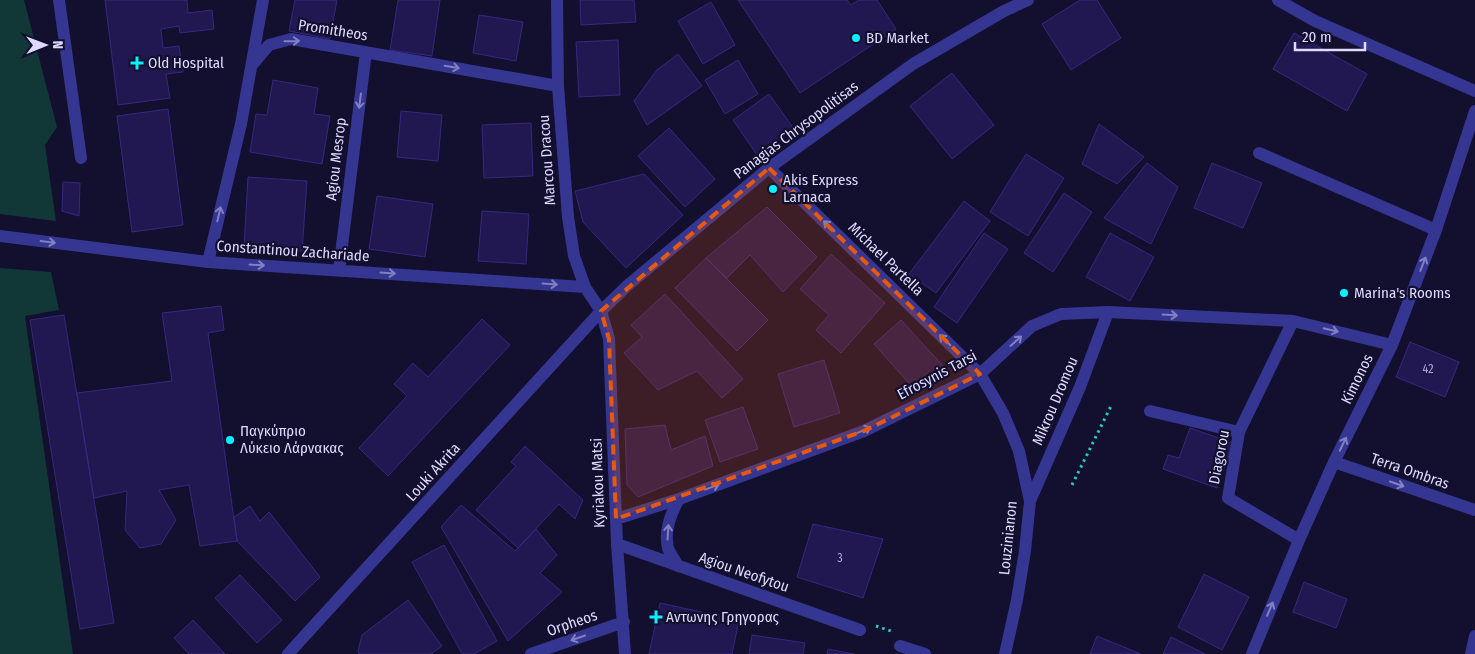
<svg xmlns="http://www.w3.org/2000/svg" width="1475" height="654" font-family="'Fira Sans Condensed',sans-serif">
  <rect width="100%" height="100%" fill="#130f2e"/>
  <!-- green -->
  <path fill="#113836" d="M0,0H24L57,127L45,145L56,221L0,214Z
    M0,268L51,272L59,310L25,316L73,654H0Z"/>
  <!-- building -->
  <path fill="#221851" stroke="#36287f" d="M105,0H187L188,13L212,10L214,29L180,33L179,26L161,29L163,48L179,46L183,72L166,74L170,98L118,105Z
    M295,0H337L330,39L289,31Z
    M398,0H440L432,56L390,50Z
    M580,0H634L636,22L581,25Z
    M738,0H847L851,5L859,0H877L896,29L800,93Z
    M1080,0H1097L1121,38L1071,70L1042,24Z
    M711,2L735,45L703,64L678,21Z
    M479,15L523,22L516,61L473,53Z
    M1294,33L1367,74L1347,111L1273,69Z
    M618,40L620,95L579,97L576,42Z
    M678,54L702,86L647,125L634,101L657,70Z
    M738,60L758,94L725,114L705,80Z
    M952,73L994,125L952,159L910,106Z
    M273,80L318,88L314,114L330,116L322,164L250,152L256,114L267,115Z
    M769,94L794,129L757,155L733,120Z
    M168,109L183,225L132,232L117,116Z
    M401,111L442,115L438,161L397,157Z
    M531,123L533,176L484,178L482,125Z
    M1099,124L1144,157L1117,184L1082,164Z
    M669,128L715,179L685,207L638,156Z
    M1026,154L1064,178L1028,236L990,212Z
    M1147,163L1178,187L1151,244L1104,218Z
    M1212,163L1262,183L1243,228L1194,208Z
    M644,174L683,215L626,268L583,222L575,191Z
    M248,177L307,181L302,251L244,247Z
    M63,182L80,183L79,216L62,211Z
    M1064,193L1092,212L1053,272L1024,253Z
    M377,196L433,204L425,257L369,249Z
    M964,201L990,221L936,293L909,274Z
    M767,207L817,257L783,292L750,255L727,278L706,258Z
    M482,211L529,214L526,264L478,261Z
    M984,233L1008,249L957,323L934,307Z
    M1110,233L1154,257L1130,301L1086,277Z
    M831,254L885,303L841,353L816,330L829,315L800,289Z
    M706,258L768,320L737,351L675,288Z
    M665,294L743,379L722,398L697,371L658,390L624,353L642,337L631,325Z
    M221,306L224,330L208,333L237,541L200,546L189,485L159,490L176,520L161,544L140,548L125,530L127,491L94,498L77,393L172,381L162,313Z
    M64,315L114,623L80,629L30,320Z
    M482,319L510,345L388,476L359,448L407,396L394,384L413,363L428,377Z
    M901,320L943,366L916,391L874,344Z
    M1410,342L1459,362L1445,397L1396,377Z
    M824,360L840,413L794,427L778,374Z
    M743,407L758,449L720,462L705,420Z
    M665,425L671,450L705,436L713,466L638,497L627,485L625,429Z
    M1190,428L1233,443L1217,488L1163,469L1168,455L1179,458Z
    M525,446L583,500L575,519L559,504L518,548L476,510L516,466L511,462Z
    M461,505L515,551L536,529L557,555L540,573L562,592L508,641L441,527Z
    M250,506L260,521L269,512L320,577L295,601L237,541L234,517Z
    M813,524L883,539L863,598L797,577Z
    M444,545L497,641L474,654H462L412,562Z
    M1204,574L1249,597L1222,650L1178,627Z
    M240,575L282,620L257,643L215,598Z
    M1304,582L1347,599L1336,628L1293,612Z
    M408,600L442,646L431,654H359L358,651L362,635Z
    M660,603L739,620L732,654H649Z
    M193,620L225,654H189L174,638Z
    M752,635L805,643L803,654H749Z
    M1097,636L1141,654H1090Z
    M1171,637L1205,654H1163Z
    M828,649L854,654H827Z"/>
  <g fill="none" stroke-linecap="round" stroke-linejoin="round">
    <!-- path -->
    <path stroke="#23cbbb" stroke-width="3" stroke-dasharray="2.5 4" stroke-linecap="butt" d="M1072,485L1112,404
      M876,626L891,631"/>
    <!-- minor -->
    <path stroke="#353592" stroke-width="12" d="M59,0L81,158
      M557,0L558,86L568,217L574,256L585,287L601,311L609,339L617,544L625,654
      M1278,0L1315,21L1475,91
      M253,64L269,45L291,39L558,86
      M1259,153L1436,230
      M769,168L980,374L1003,413L1019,451L1030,501L1025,551L1017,600L1005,654
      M0,236L208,262L585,287
      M208,262L241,124L263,0
      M339,270L366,52
      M1293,321L1239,432L1228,498L1299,540
      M1150,411L1239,432
      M1334,462L1475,510
      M1030,501L1080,387L1108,312
      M616,519L679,499L864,431L980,374L1032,326L1061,314L1108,312L1293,321L1392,345
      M617,544L860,630
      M678,566C675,560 670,554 668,548C664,531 671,513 679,499
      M900,646L925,654
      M288,654L601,311L628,285L769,168L913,64L1004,11L1028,0
      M531,654L624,622
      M1252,654L1299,540L1334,462L1392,345L1436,230L1475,111
      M1471,654L1475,636"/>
  </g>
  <!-- one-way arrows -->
  <defs><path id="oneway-shaft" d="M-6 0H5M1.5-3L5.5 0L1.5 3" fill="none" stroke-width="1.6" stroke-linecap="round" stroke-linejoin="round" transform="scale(1.25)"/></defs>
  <g stroke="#8180c3">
    <use href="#oneway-shaft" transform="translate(292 41) rotate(-1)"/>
    <use href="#oneway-shaft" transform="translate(452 67) rotate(10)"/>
    <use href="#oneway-shaft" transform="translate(360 101) rotate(97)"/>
    <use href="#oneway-shaft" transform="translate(219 214) rotate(-77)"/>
    <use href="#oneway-shaft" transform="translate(829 226) rotate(-136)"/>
    <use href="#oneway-shaft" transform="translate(48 242) rotate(7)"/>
    <use href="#oneway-shaft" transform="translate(1423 264) rotate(-69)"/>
    <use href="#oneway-shaft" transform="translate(257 265) rotate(3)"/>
    <use href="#oneway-shaft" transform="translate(388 273) rotate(4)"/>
    <use href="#oneway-shaft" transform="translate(550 284) rotate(4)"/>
    <use href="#oneway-shaft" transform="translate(1170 315) rotate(3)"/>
    <use href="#oneway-shaft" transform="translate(1331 330) rotate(13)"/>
    <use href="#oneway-shaft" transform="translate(945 340) rotate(-136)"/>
    <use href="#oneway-shaft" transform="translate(1016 341) rotate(-42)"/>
    <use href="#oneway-shaft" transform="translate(864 430) rotate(-24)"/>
    <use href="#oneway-shaft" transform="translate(1343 444) rotate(-64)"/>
    <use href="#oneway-shaft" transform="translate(1397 484) rotate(19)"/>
    <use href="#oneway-shaft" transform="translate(712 487) rotate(-20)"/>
    <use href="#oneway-shaft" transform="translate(668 532) rotate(-87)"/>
    <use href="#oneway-shaft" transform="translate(1270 609) rotate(-67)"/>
    <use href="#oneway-shaft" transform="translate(578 638) rotate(161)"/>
  </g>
  <!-- marked area -->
  <path fill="#e8590c" fill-opacity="0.2" stroke="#e8590c" stroke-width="4" stroke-dasharray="10 6" stroke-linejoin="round" d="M769,168L980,374L864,431L616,519L609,339L601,311Z"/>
  <!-- markers -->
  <g fill="#07f0ff" stroke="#130f2e" stroke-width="2">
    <circle cx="856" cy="38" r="5"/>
    <path d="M134.5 55.5h5v5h5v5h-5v5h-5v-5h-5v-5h5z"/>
    <circle cx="773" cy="189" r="5"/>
    <circle cx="1344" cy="293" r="5"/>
    <circle cx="230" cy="440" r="5"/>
    <path d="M653.5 609.5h5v5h5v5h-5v5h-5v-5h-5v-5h5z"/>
  </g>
  <g text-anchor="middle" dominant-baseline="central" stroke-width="4.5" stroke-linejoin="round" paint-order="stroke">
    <!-- number labels -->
    <g font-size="12" fill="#afaad4">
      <text x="1428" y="369">42</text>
      <text x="840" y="558">3</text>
    </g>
    <!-- street labels -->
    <g font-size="15" fill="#dedbff" stroke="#130f2e">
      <text transform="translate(333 30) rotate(9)">Promitheos</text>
      <text transform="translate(796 130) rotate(-37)">Panagias Chrysopolitisas</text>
      <text transform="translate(336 159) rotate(-83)">Agiou Mesrop</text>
      <text transform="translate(547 160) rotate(-94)">Marcou Dracou</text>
      <text transform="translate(293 251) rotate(4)">Constantinou Zachariade</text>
      <text transform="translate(886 259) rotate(44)">Michael Partella</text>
      <text transform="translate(937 375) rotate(-28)">Efrosynis Tarsi</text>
      <text transform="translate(1357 379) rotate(-64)">Kimonos</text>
      <text transform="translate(1055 401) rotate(-67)">Mikrou Dromou</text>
      <text transform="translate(1219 457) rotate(-79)">Diagorou</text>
      <text transform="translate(1410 471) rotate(19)">Terra Ombras</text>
      <text transform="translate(433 472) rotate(-48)">Louki Akrita</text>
      <text transform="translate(598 483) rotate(-92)">Kyriakou Matsi</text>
      <text transform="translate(1008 538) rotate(-84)">Louzinianon</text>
      <text transform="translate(744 572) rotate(19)">Agiou Neofytou</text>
      <text transform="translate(572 623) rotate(-19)">Orpheos</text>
    </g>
    <!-- poi labels -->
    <g font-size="15" fill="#dedbff" stroke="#130f2e" text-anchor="start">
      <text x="866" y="38">BD Market</text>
      <text x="148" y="63">Old Hospital</text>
      <text x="783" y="180">Akis Express<tspan x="783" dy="17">Larnaca</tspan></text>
      <text x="1354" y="293">Marina's Rooms</text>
      <text x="240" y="431">Παγκύπριο<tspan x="240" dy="17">Λύκειο Λάρνακας</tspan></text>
      <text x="666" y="617">Αντωνης Γρηγορας</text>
    </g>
  </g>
  <!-- north arrow -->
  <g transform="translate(45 45) rotate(89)" stroke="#130f2e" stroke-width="4" paint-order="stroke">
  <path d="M0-4L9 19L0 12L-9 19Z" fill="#dedbff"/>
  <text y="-8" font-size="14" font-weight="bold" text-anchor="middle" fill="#dedbff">N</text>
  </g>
  <!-- scale -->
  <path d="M1295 42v8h70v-8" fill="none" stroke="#dedbff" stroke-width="2.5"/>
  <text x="1302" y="42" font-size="15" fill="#dedbff" stroke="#130f2e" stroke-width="4" paint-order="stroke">20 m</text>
</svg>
